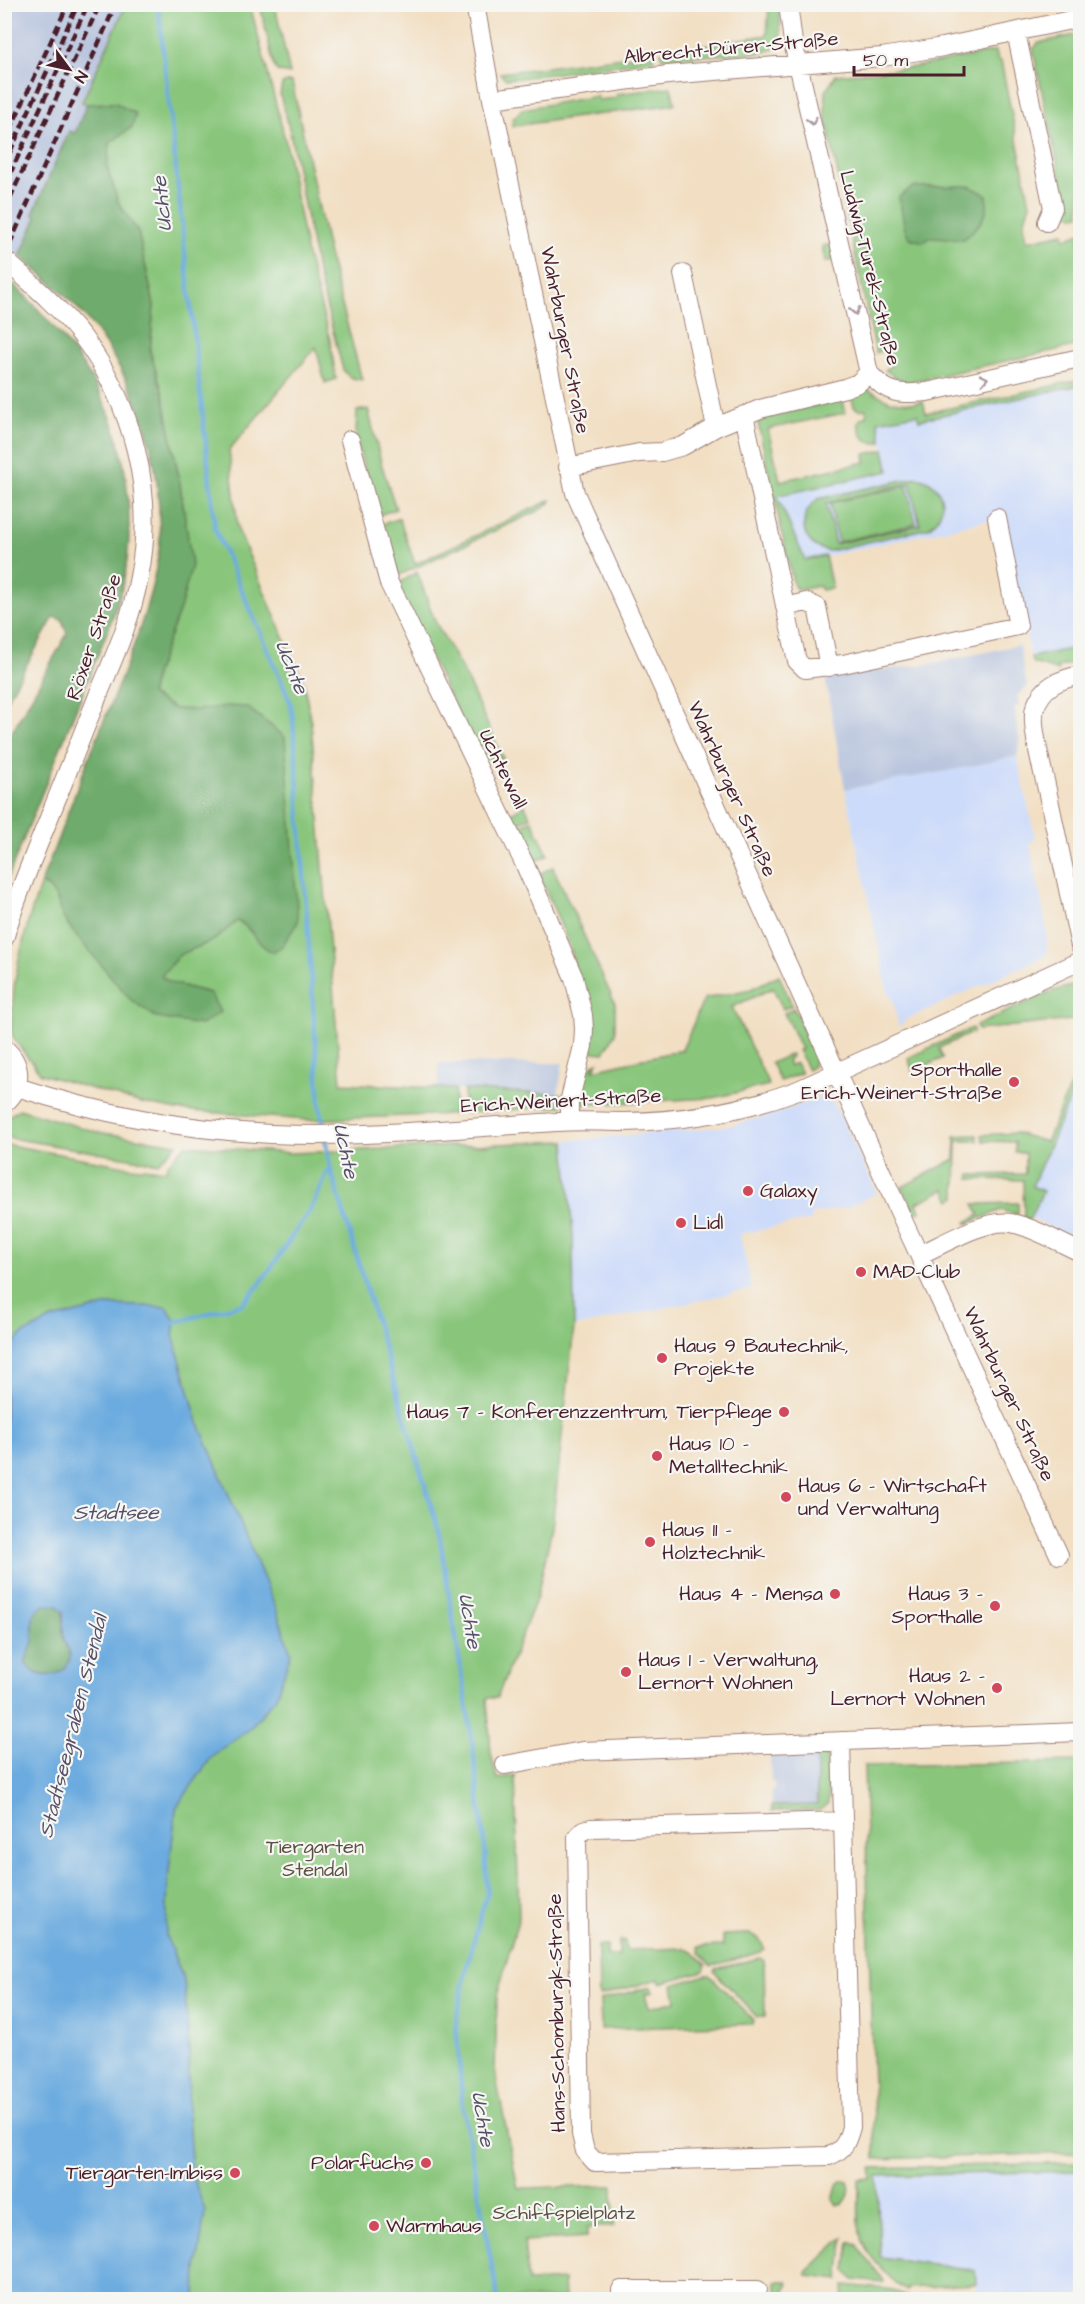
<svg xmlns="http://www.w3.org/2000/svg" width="1085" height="2304" font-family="'Architects Daughter',sans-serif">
  <rect width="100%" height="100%" fill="#f6f6f2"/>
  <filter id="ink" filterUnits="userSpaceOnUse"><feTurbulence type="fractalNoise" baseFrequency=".0167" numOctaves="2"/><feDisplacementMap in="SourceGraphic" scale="12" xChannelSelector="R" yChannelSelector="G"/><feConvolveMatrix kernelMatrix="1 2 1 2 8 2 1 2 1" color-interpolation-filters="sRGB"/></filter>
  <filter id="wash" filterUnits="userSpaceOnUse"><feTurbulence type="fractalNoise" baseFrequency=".008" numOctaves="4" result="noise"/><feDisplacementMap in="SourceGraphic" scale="24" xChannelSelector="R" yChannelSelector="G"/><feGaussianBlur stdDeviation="1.35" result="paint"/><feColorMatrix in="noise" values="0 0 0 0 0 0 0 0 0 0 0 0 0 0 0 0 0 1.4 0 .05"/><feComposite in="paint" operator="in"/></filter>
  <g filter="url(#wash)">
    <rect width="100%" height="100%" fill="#f2dfc3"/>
    <!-- built -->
    <path fill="#cddbfa" d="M1080,385V647L1031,657L1001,517L805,561L777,496L888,471L878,421L918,414L920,420Z
      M1017,756L1035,838L1030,845L1047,931V950L1045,956L907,1019L899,1027L892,997H889L845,789L948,771Z
      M1080,1063V1241L1028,1217L1026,1187Z
      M822,1096L829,1098L836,1107L877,1193L848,1207L812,1214V1220L740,1234L752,1289L574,1327L573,1235L565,1141L729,1126L779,1113Z
      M1080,2171V2299H977L975,2270L880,2258L877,2176Z"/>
    <!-- industrial -->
    <path fill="#b9c5de" d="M5,5H126L82,101L87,104L74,133L70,131L33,214L37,216L20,256L17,254L5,274Z
      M1019,645L1027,686L1017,696L1019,706L1014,707L1020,743L1017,756L948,771L845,789L825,676L925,665Z
      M439,1063H563L558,1094L438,1089Z
      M817,1752V1805L772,1806L771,1790L774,1789V1783L771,1782L770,1753Z"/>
    <!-- green -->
    <path fill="#89c67c" stroke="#6a7254" stroke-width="1.5" fill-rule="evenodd" d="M126,5H250L286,143L307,255L330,340L336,379L325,383L316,347L229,450L238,530L304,684L311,722L341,1083L455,1089L454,1114L308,1120L177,1110L141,1103L41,1074L15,1041L11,1032L14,987L19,958L29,919L41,883C55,890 59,902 62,916L130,999L210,993L171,983L161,976L179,955L214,940L237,921L245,925L256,939L197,710L175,709L150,695L155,675L180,609L191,565L180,484L163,394L150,351L154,305L138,232L118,202L107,167L110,143L132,127L116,103L87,104L82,102Z
      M260,5H275L290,74L277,71L274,66Z
      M769,5H779L781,38L774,49L760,53L662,58L661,52L767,35Z
      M1080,34V215L1074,216L1068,213L1033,50L1038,43Z
      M996,51L998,61H1001L1030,204L1024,223L1027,241L1064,233L1065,239L1080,233V345L909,382L900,380L885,370L891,365L883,350L876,353L825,114L826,91L836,75L909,68Z
      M653,53L654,60L520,78L506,79L500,73Z
      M287,82H292L330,260L362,380L349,377L343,370L316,266L290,132L280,95L282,84Z
      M671,87L675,104L512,126L513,119L522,109L597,96L598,100L616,98L617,94Z
      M832,244L835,260L825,262L822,246Z
      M1080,380V385L919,420L917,414L878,421L882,442C866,446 861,437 858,423L861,418L867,416L866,409L859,410L854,407L851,395L865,388L890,401L913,403L923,401L926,413Z
      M843,399L845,413L768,429L780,481L866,462L865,454L884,450L889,471L777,496L805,560L825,556L832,588L822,590L819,586L798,590L794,586L788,561L758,423L764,417Z
      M368,409L382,466L396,509L376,516L356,437L357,411Z
      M917,477C944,482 951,513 928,528L829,551C801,547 795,516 818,499ZM910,483L920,525L835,544L826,503Z
      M907,486L916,524L838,542L830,503Z
      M551,500L550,503L540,510L393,578L378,526L399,518L415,564Z
      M417,572L435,621L465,675L503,758C486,765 488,754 474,748L396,585Z
      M1080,647L1079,662L1057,667L1058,671L1033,663L1031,657Z
      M525,805L530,817L516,824L511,813Z
      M532,820L548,855L533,863L517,828Z
      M553,867L615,1004V1034L604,1053L593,1052L591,1048L571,949L539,874Z
      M779,975L792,1005L783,1009L773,988L732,1007L769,1085L713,1098L575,1105C580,1089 582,1068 598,1062L593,1070L682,1050L704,999L751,989Z
      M1080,984V1019L978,1030L976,1026L1049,992Z
      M794,1008L815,1055L813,1066L808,1070L798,1050L801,1049L784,1013Z
      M972,1028L974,1032L939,1048L943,1058L913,1072L908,1058Z
      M791,1054L792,1057L787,1060L789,1066L796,1063L801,1073L780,1081L771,1063Z
      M1080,1063V1076L1032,1186L1043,1191L1029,1220L1024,1218L1023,1180L970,1179V1175L1025,1174V1153L1015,1152V1142L983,1141L982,1135L1016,1133L1046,1142Z
      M464,1090L558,1094H564L562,1106L464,1113Z
      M19,1109L97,1132L177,1144L158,1163L5,1137V1119Z
      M977,1135L978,1141H957L956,1197L951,1200L945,1189L917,1203L920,1212H913L902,1187L955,1159L956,1140L954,1136Z
      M565,1141L573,1235L574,1327L552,1528L537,1597L497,1698H487L491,1753L497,1779L515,1775L519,1917L497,1996L495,2073L518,2188L613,2186L614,2226L587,2228V2237L524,2241L528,2282L564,2280L565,2299H5L4,1144L130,1167L166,1170L167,1164L186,1145L291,1153Z
      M1018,1203V1215L1001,1210L967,1224L966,1222L980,1215L974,1204Z
      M817,1752L825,1754L829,1762L828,1804L820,1810L772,1811V1806L817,1805Z
      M1080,1762V2153L875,2159L864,1766Z
      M748,1934C757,1935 762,1940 764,1949L761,1952L711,1966L699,1953L698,1947L723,1946V1935Z
      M619,1941H625L626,1950L684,1948L694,1953L706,1965L704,1971L660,1983L659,1979L599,1996L598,1946H607V1956H619Z
      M760,1958L764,1961L765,2017H757L715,1972L716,1969Z
      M706,1975H710L753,2020L752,2024L601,2029L600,2000L651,1987L653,1992L645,1994L649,2008L676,2001L673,1985Z
      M1080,2163V2171L877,2176L880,2257L975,2270L976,2284L907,2288V2290C894,2285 864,2251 861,2238C857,2222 859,2197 859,2180L871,2179V2168Z
      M843,2180L848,2181C852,2189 848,2201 841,2205H837L833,2199L838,2183Z
      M844,2237L839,2280L807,2276L806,2273Z
      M850,2241L856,2244L884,2281L883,2283L854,2280L846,2270Z
      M776,2281H787L789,2284L780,2299H776Z
      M844,2285L894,2290L911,2299H842Z"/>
    <!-- forest -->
    <path fill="#6eab6c" stroke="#5c654c" stroke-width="1.5" d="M116,103L136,114L132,127L110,143L107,167L118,202L138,232L154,305L150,351L163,394L180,484L192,565L180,609L155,675L150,695L175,709L197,710L228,706L247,707L285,737L298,922L282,946L273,952C256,946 253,927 237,921L214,940L179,955L161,976L171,983L210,993L220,1012L201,1025L157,1018L130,999L74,933L62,916L58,900L48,887L41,883C60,834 78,784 98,735C122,675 150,615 159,550C161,538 159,526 159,514C158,444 133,380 92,325C71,298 45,278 20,256L37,217L33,214L69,131L75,133L87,104Z
      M969,186L987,195C990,217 979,225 964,239L932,237L923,242L910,238L905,230L899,197L913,187Z
      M5,276C40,309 76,348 99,392C129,447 137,531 121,592C117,605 112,618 108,630L5,885L4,776L11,761L5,758V744L67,634L62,620L54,617L5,703Z
      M44,1605L57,1606L63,1611C64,1620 62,1631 64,1640C66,1646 71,1650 70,1658C68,1673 49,1679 36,1673C32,1672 28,1666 25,1663C27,1655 33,1647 33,1640C34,1624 27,1615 44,1605Z"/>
    <!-- water -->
    <path fill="#6cabdf" stroke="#5b6585" stroke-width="1.5" fill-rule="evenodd" d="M109,1305L167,1307L175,1321L173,1335L197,1419L274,1603L291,1653L276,1697L250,1728L213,1755L176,1808L168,1880L166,1936L184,1980L189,2046L188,2115L192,2174L205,2211L197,2267L196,2299H5V1355L21,1335L52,1319ZM44,1605L57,1606L63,1611C64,1620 62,1631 64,1640C66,1646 71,1650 70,1658C68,1673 49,1679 36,1673C32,1671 28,1666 25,1663C27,1654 33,1647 33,1640C34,1624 27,1615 44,1605Z"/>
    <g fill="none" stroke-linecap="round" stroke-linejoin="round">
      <!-- stream -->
      <path stroke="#6cabdf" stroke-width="4.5" d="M156,4L159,13L215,529L290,701L293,719L320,1106L324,1130
        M325,1138L330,1167L439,1532L471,1733L485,1848L487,1892L466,1970L456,2022L462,2101L498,2300
        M172,1323L242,1304L260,1284L312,1207L330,1167"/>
    </g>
  </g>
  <g filter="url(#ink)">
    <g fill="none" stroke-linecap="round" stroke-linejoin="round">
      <defs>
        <path id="minor" d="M475,4L492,99L575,493L907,1229L1059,1555
          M788,4L793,42L869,373C887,394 900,395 927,392L1080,358
          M1016,32L1053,208L1047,222
          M492,99L668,75L882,57L943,47L1080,18
          M4,259C32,284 59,307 82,336C133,404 156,493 139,577C132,617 115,655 99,693C81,738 63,783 45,828C30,864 15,901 4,939
          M683,274L716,427
          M744,415L797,661L805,669L843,664L1018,626L997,518
          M350,440L389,583L525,865L574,978L583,1015L584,1029L583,1046L569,1103V1121
          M568,467L639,453L662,452L683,446L716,427L760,409L845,388L858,383L869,373
          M785,607L806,602L817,607L829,667
          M1080,675C1059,680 1043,685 1035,708C1030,723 1042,768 1046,785C1057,839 1069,892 1080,946
          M4,1048C23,1064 23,1088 4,1104
          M17,1087C100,1114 184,1130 271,1134C366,1138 462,1128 557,1122C579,1120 602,1122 625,1122C684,1121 743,1111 798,1090L1080,961
          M919,1255C942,1245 986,1218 1011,1223C1033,1227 1060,1243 1080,1252
          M841,1741L851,2127C847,2142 844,2150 829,2156L595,2162L585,2151L581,2134L577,1837L584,1830L591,1828L843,1821
          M505,1765L582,1751L1080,1732
          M622,2300L621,2290H758"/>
      </defs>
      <!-- minor casing -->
      <use href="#minor" stroke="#9e7f77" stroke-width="20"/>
      <!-- minor -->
      <use href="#minor" stroke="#fff" stroke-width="18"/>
      <!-- rail -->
      <path stroke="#4a1f2b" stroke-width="4.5" stroke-dasharray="9 4.5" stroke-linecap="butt" d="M4,143L68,4
        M4,165L78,4
        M4,187L88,4
        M4,211L100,4
        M4,257L116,4"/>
    </g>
    <!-- one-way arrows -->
    <defs><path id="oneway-chevron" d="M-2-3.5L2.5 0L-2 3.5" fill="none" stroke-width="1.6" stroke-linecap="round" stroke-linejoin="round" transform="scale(1.5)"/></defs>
    <g stroke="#ae9aa0">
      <use href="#oneway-chevron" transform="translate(812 121) rotate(77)"/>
      <use href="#oneway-chevron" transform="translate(855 311) rotate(77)"/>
      <use href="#oneway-chevron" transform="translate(984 379) rotate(-12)"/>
    </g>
  </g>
  <!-- markers -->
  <g fill="#d1495b" stroke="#f6f6f2" stroke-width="2">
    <circle cx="1014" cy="1082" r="6"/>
    <circle cx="748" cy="1191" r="6"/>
    <circle cx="681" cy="1223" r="6"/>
    <circle cx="861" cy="1272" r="6"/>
    <circle cx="662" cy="1358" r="6"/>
    <circle cx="784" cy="1412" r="6"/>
    <circle cx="657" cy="1456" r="6"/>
    <circle cx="786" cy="1497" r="6"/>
    <circle cx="650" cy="1542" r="6"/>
    <circle cx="835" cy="1594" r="6"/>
    <circle cx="995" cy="1606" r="6"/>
    <circle cx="626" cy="1672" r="6"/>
    <circle cx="997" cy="1688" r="6"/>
    <circle cx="426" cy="2163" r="6"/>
    <circle cx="235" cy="2173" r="6"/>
    <circle cx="374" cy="2226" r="6"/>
  </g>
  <g text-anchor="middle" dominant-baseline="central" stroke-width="4.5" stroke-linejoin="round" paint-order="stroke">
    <!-- street labels -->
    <g font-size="20" fill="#4a1f2b" stroke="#f6f6f2">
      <text transform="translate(731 48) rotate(-5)">Albrecht-Dürer-Straße</text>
      <text transform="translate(870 268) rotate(76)">Ludwig-Turek-Straße</text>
      <text transform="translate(565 340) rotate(79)">Wahrburger Straße</text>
      <text transform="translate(94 637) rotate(-71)">Röxer Straße</text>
      <text transform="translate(503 769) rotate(64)">Uchtewall</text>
      <text transform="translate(732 789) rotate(66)">Wahrburger Straße</text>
      <text transform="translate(561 1101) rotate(-3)">Erich-Weinert-Straße</text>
      <text transform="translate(1009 1394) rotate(65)">Wahrburger Straße</text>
      <text transform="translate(557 2013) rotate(-91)">Hans-Schomburgk-Straße</text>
    </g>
    <!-- poi labels -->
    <g font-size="20" fill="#4a1f2b" stroke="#f6f6f2" text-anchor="start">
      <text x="1002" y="1070" text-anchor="end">Sporthalle<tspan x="1002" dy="23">Erich-Weinert-Straße</tspan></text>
      <text x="760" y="1191">Galaxy</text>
      <text x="693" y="1223">Lidl</text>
      <text x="873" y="1272">MAD-Club</text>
      <text x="674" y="1346">Haus 9 Bautechnik,<tspan x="674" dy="23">Projekte</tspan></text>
      <text x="772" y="1412" text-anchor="end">Haus 7 - Konferenzzentrum, Tierpflege</text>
      <text x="669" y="1444">Haus 10 -<tspan x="669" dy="23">Metalltechnik</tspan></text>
      <text x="798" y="1486">Haus 6 - Wirtschaft<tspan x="798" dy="23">und Verwaltung</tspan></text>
      <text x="662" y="1530">Haus 11 -<tspan x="662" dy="23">Holztechnik</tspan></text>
      <text x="823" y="1594" text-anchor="end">Haus 4 - Mensa</text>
      <text x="983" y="1594" text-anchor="end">Haus 3 -<tspan x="983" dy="23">Sporthalle</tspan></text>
      <text x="638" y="1660">Haus 1 - Verwaltung,<tspan x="638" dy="23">Lernort Wohnen</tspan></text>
      <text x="985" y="1676" text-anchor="end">Haus 2 -<tspan x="985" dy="23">Lernort Wohnen</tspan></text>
      <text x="414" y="2163" text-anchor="end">Polarfuchs</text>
      <text x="223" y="2173" text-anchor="end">Tiergarten-Imbiss</text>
      <text x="386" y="2226">Warmhaus</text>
    </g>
    <!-- park labels -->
    <g font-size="20" fill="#5d5143" stroke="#f6f6f2">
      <text x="315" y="1847">Tiergarten<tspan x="315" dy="23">Stendal</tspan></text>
      <text x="564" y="2213">Schiffspielplatz</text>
    </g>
    <!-- water labels -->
    <g font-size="21" font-style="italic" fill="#56506a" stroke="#f6f6f2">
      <text transform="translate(162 204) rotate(-96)">Uchte</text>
      <text transform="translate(292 667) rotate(68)">Uchte</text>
      <text transform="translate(346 1151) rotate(78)">Uchte</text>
      <text x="116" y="1512">Stadtsee</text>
      <text transform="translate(470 1621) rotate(81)">Uchte</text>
      <text transform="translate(73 1726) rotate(-76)">Stadtseegraben Stendal</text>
      <text transform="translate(483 2119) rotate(81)">Uchte</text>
    </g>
  </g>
  <!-- margin -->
  <rect width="1085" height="2304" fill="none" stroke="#f6f6f2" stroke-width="24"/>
  <!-- north arrow -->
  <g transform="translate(69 69) rotate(123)" stroke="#f6f6f2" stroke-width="4.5" paint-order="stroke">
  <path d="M0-4.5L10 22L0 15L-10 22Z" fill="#4a1f2b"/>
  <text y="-9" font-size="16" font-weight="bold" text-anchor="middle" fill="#4a1f2b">N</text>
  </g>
  <!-- scale -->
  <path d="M854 66v9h110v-9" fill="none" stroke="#4a1f2b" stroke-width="3"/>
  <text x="863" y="66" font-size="18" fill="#4a1f2b" stroke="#f6f6f2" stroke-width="4.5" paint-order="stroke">50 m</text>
</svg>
